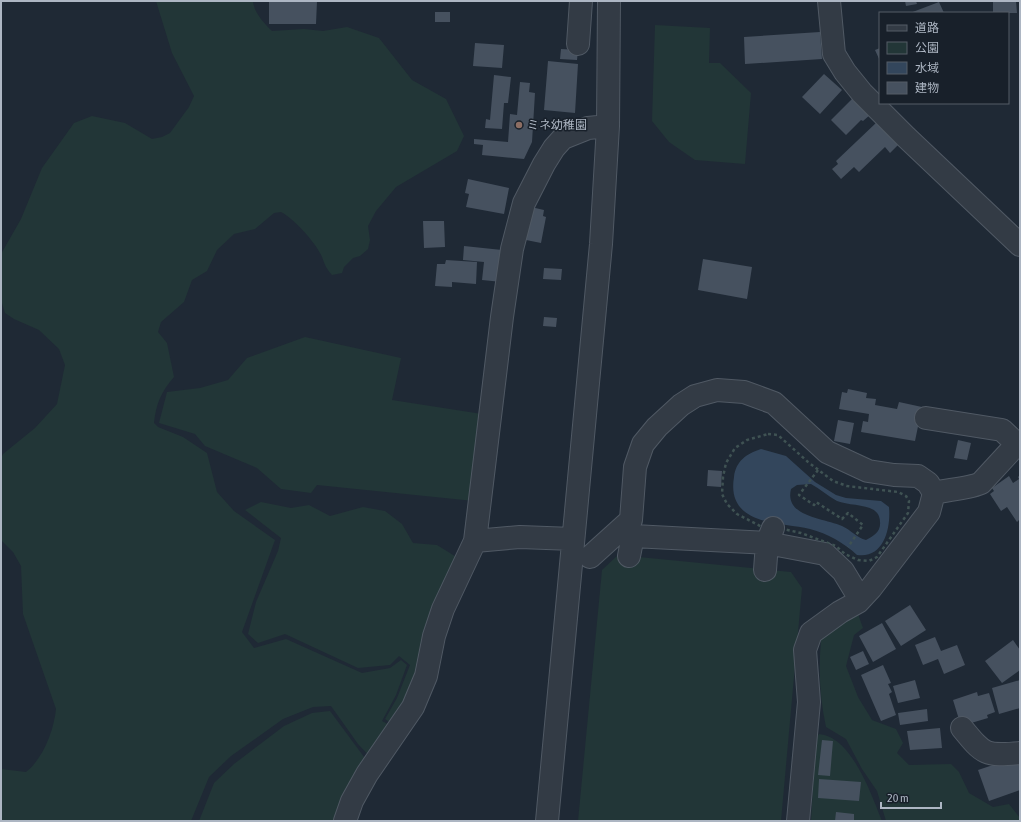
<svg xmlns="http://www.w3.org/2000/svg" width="1021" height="822" font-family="'Asap Condensed','Noto Sans JP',sans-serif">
  <rect width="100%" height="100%" fill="#1f2935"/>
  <!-- green -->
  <path fill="#223637" d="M156,1H253C254,13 264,23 272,31L304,29L323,31L347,27L379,38L412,80L446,99L464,136L457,151L396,187L376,211L368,226L370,240L368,249L360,256L353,258L344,267L342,273L332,275C323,265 325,262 320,253C314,241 293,218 281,212L274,213L255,229L234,234L217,250L207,271L192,280L184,302L161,322L158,332L167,343L174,377C161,392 156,404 154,423L158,427L183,437L207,453L217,492L234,511L275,540L242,632L254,648L286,639L362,673L390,668L401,660L407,665L396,695L382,721L393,727L372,759L358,744L331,706L313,707L283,719L231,756L209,777L191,821H1V769L26,772C43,759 54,730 56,709L23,614L21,566L13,552L1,540V458L3,454L35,428L57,404L65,365L59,349L39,330L14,319L5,313L1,300V254L21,219L42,168L74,123L92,116L125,123L152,139L162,137L170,133L189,107L194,96L172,53Z
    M655,25L710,28L709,63H720L751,93L745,164L695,160L669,142L652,121Z
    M305,337L401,358L392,400L482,414L474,501L317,485L311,493L281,489L257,468L205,446L195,434L159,423L167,392L200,388L228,380L247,358Z
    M261,502L291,508L309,505L330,516L363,507L385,511L402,524L413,543L437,545L458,558L419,676L394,725L385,719L397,698L410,665L399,656L390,665L358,668L285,634L258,643L248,634L256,602L278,551L281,538L245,510Z
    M618,555L791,572L802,588L781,821H578L602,570Z
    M858,614L863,628L854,635L846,666L858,697L872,720L896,729L903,743L897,753L909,765L951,764L959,772L969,793L993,807L1009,804L1020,818V821H886L877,791L862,769L846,739L826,727C818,690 818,655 824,617Z
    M330,711L367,761L336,821H199L214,783L234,764L284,726L312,713Z
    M819,734C852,737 871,794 882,821H811L816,738Z"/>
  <!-- water -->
  <path fill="#33465c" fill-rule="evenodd" d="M761,449L786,456L815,482L836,495L846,498L881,501L889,507C891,528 884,559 857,555C843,542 828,534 810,529C778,522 726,525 734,477C736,461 746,454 761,449ZM811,484C820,489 828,496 837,501C851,507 880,502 880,522C881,531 874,536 866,540C857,538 851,530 842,526C824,518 784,517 791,489L797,485Z"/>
  <!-- building -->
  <path fill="#46515f" d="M269,1H317L316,24H269Z
    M905,1H916L917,4L906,6Z
    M993,1H1016L1017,13H993Z
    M939,2L944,13H910Z
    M435,12H450V22H435Z
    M820,32L822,59L745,64L744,37Z
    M475,43L504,45L502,68L473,66Z
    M880,48V61L875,50Z
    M561,49L578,50L577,60L560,59Z
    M548,61L578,64L575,113L544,110Z
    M824,74L842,90L820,114L802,97Z
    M494,75L511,77L508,103H504L502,129L485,128L486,119L490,120Z
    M520,82L530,83L529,92L535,93L532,142L524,159L482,155L483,145L474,144V139L508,142L510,114L517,115Z
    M852,99L870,115L863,121L861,120L846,135L831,120Z
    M877,122L899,144L890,153L885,147L859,172L854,167L841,179L832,169L838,164L836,161Z
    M468,179L509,188L504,214L466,207L469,194L465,193Z
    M531,207L544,210L543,216L546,217L541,243L521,239Z
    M423,221H444L445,247L424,248Z
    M464,246L502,250V282L482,280L484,262L463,260Z
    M703,259L752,267L747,299L698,290Z
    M446,260L477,262L476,284L452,282V287L435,286L437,264H445Z
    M544,268L562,269L561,280L543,279Z
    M544,317L557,318L556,327L543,326Z
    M848,389L867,393L866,398L876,399L875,405L897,409L899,402L922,407L915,441L861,432L863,421L868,422L869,414L839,409L842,392L847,393Z
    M838,420L854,423L850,444L834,441Z
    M958,440L971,443L967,460L954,458Z
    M708,470L722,471L721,487L707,486Z
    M1020,475V519L1017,522L1007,507L1001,511L990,494L994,491L992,488L1009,476L1013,483L1019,479L1018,477Z
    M910,605L926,630L901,646L885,621Z
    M882,623L896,649L873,662L859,636Z
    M935,637L941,651L957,645L965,665L944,674L938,659L923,665L915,645Z
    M1013,640L1020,650V670L1002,683L985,661Z
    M863,651L869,664L856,670L850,657Z
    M883,665L891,683L888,684L892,692L889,694L896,715L881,721L861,675Z
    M915,680L920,698L898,703L893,686Z
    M1020,680V708L999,714L992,688Z
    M977,692L978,696L989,693L995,712L987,715L988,718L961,726L953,700Z
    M927,709L928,721L900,725L898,713Z
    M940,728L942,748L910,750L907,731Z
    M822,740L833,741L830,776L818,775Z
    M1020,756V790L989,801L978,770Z
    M819,779L861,782L859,801L818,798Z
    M836,812L854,814V821H835Z"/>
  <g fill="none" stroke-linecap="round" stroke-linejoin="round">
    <defs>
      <path id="minor" d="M829,1L834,54L845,72L862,93L906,137L1020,245
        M578,44L581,1
        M926,418L1002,430L1020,447
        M934,493C946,490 972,488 981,483L1017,444
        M628,524L633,536L767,543L825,554L843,571L860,599
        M475,541L520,537L573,539
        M629,556L633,536
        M590,557L631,520L635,467L643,444L657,427L681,405L695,396L717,390L744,392L774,403L827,452L868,471L894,475L918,476L928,483L934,493L929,512L871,588L858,602L840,612L811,633L805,650L809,702L798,821
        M765,570L767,543L773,528
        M962,728C984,755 985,756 1020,753
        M345,821L352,801L367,774L413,707L426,676L434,636L443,609L475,541L502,317L512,249L524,203L544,164L554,148L563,138L588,128L608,126
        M547,821L601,244L608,126L609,1"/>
    </defs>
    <!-- minor casing -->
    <use href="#minor" stroke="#505964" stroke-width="24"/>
    <!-- path -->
    <path stroke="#3f5253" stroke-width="2.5" stroke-dasharray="3 3" stroke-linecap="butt" d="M768,434L778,435L808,462L833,481L847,486L898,492L906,496L909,501L908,513L877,557L869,561L858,560L845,554L836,546L801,533L783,529L764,528L737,514L727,504L722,494L723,477L726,463L735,448L747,440Z
      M818,470L799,495L814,505L816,502L842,519L848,513L863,525L848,547"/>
    <!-- minor -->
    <use href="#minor" stroke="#333b45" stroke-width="22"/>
  </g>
  <!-- markers -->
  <circle fill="#8d6e63" stroke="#18202a" stroke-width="1.5" cx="519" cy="125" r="4"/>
  <g text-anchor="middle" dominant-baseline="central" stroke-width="3" stroke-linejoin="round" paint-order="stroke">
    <!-- poi labels -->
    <g font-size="12" fill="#adb6c3" stroke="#18202a" text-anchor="start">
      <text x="527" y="125">ミネ幼稚園</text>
    </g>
  </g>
  <!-- border -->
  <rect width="1021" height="822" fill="none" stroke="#adb6c3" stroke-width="4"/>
  <!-- legend -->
  <rect x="879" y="12" width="130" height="92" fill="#18202a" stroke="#545c67"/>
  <rect x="887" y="25" width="20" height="6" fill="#333b45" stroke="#545c67"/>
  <text x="915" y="32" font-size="12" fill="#adb6c3">道路</text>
  <rect x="887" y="42" width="20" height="12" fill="#223637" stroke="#545c67"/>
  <text x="915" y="52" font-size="12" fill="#adb6c3">公園</text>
  <rect x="887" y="62" width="20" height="12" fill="#33465c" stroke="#545c67"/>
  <text x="915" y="72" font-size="12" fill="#adb6c3">水域</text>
  <rect x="887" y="82" width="20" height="12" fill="#46515f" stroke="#545c67"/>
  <text x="915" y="92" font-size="12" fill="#adb6c3">建物</text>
  <!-- scale -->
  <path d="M881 802v6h60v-6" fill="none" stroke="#adb6c3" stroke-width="2"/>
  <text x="887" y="802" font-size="12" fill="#adb6c3" stroke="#18202a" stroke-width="3" paint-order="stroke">20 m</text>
</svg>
